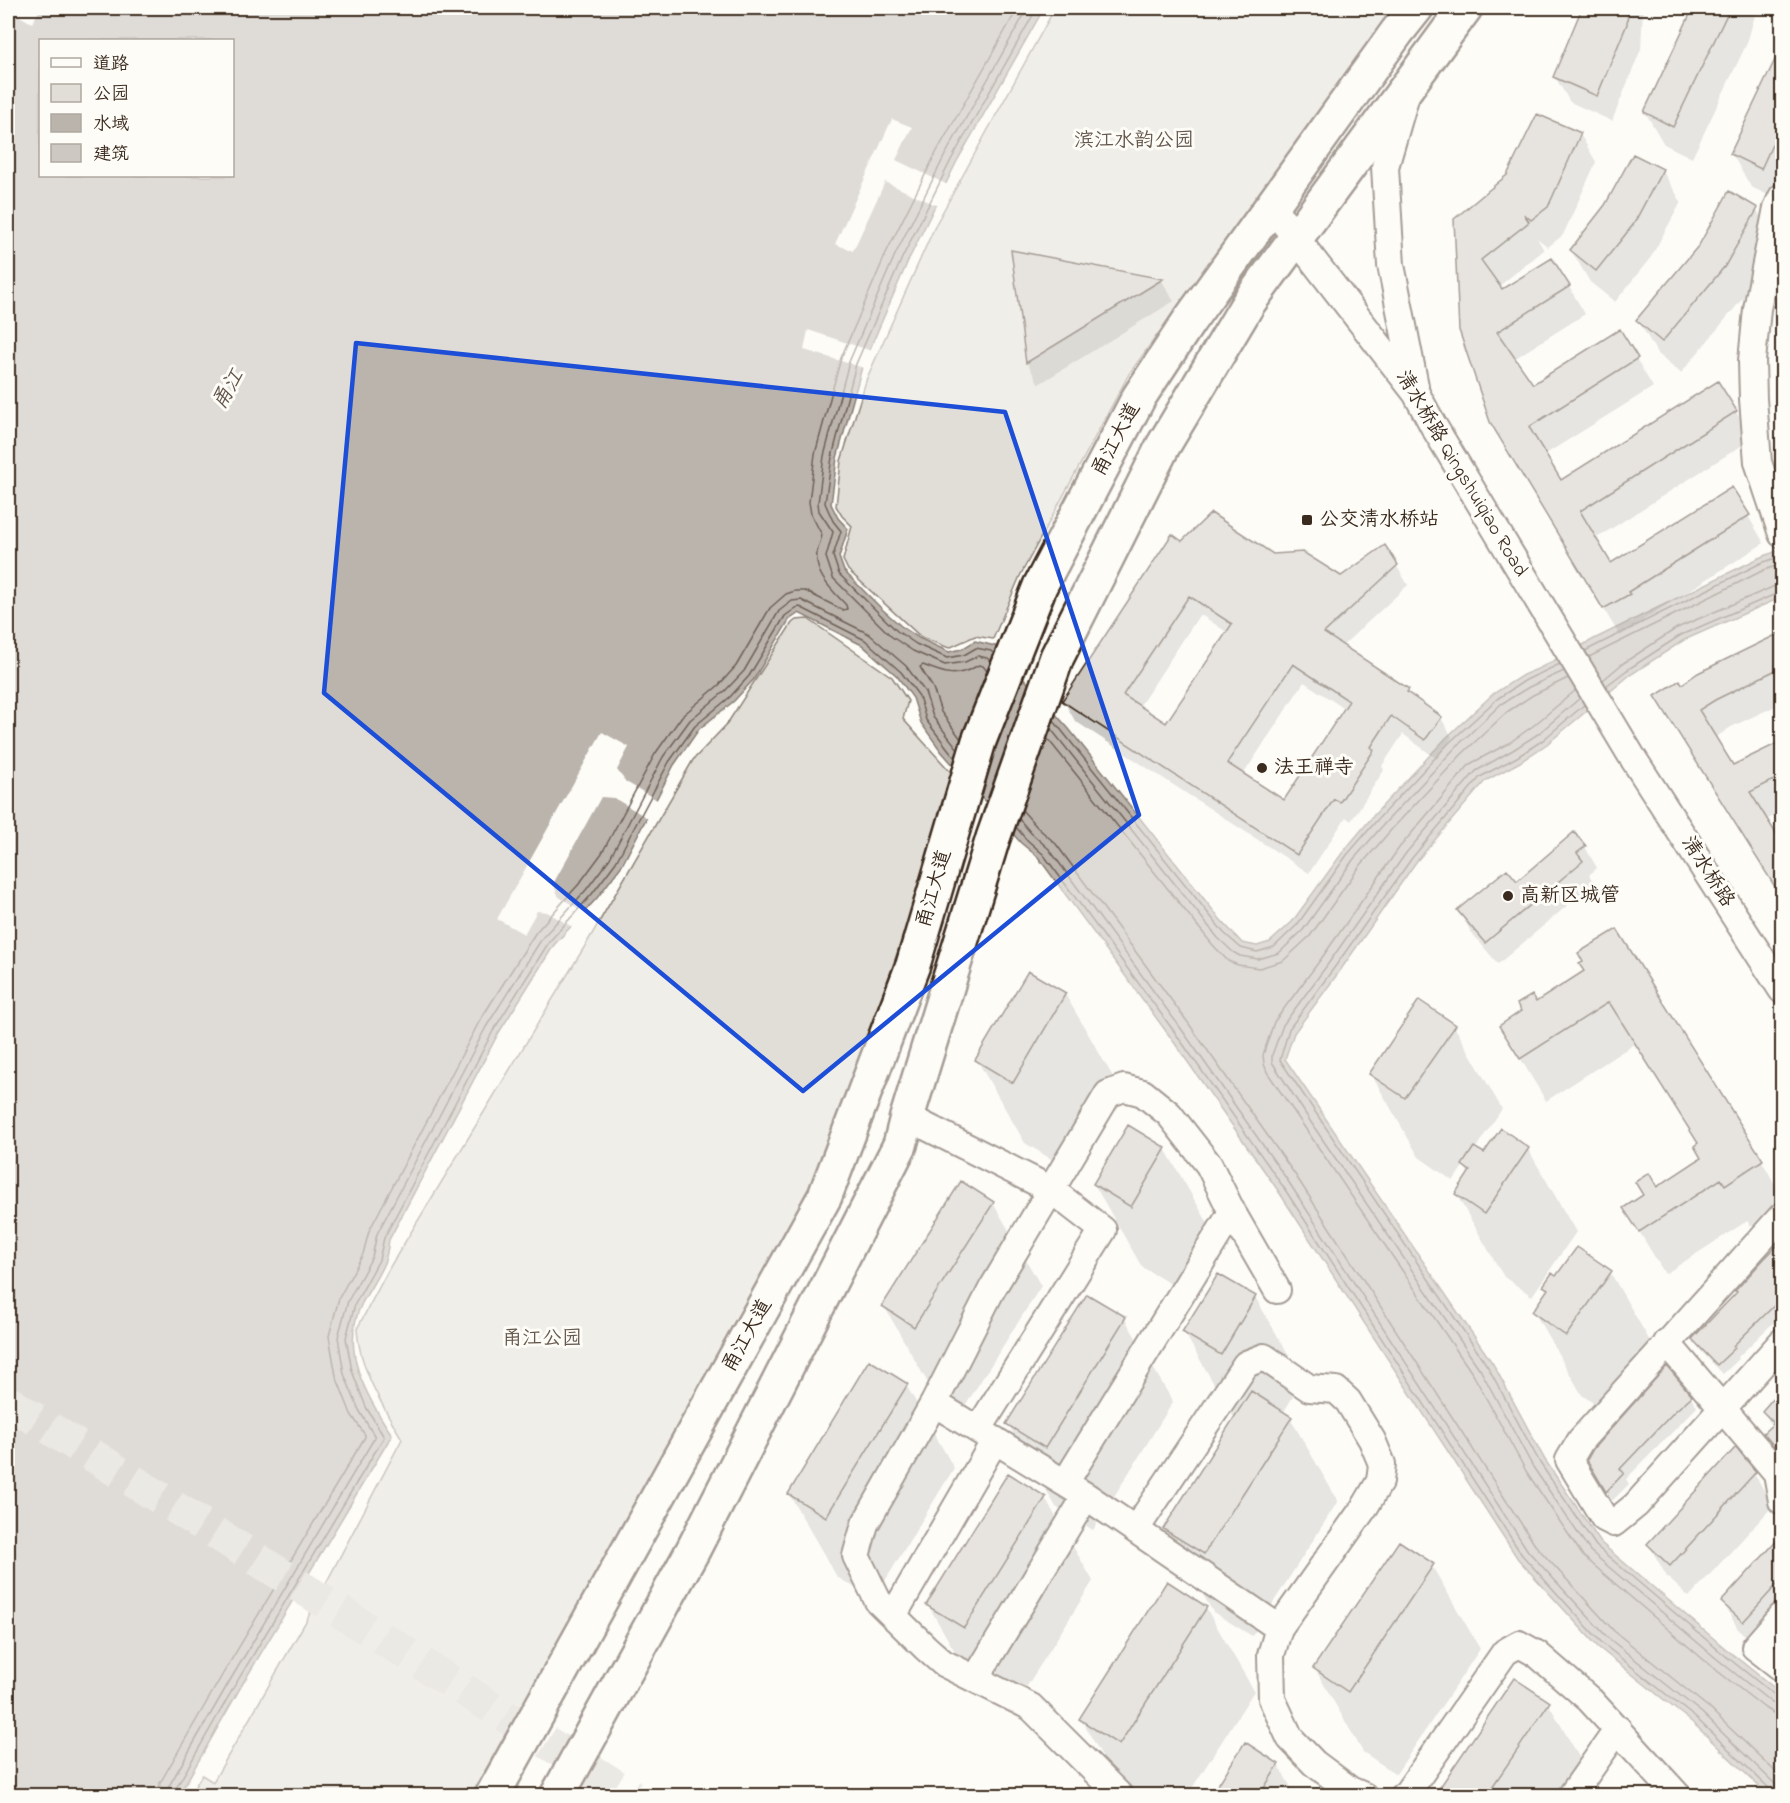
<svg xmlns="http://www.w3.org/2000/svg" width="1790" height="1803" font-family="'Indie Flower','LXGW WenKai TC',sans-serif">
  <rect width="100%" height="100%" fill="#fdfcf7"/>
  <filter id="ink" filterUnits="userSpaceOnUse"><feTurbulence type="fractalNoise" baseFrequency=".0167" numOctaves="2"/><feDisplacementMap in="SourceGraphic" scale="12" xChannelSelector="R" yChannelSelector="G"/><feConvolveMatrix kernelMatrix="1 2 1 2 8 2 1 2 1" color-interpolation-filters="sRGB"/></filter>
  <g filter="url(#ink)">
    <!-- green -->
    <path fill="#e1ded7" stroke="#8e847a" stroke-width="1.5" d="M1055,8H1407L1341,88L1253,203L1129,374L1020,576L993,639L975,636L949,648L921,637L848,570L843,560L852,526L842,516L836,506L841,461L867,378L936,224Z
      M808,619L892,677L908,701L903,719L956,778L834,1141L799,1219L573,1630L470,1795L189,1796L202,1775L213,1782L305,1623L402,1439C383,1406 359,1369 357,1329L391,1265L588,941L693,760L727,724L792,623L796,620Z"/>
    <!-- water -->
    <path fill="#bbb4ad" stroke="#887d74" stroke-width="1.5" fill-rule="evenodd" d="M8,8H1044L956,163L908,261L862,367L837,458L831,504L838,518L848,529L839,557L844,571L883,610L901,626L919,638L949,652L962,649L975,641L995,646L1069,729L1220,919L1242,943L1257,946L1270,942L1292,922L1343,852L1374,815L1446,738L1493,694L1523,675L1540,668L1596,638L1759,558L1782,549V597L1684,640L1630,675L1547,744L1520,762L1485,781L1416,862L1339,972L1294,1033L1285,1059L1493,1364L1545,1460L1601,1543L1726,1649L1782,1694V1795H1768L1693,1723L1598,1647L1518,1559L1277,1189L1171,1038L1038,857L1021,843L941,751L921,723L913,698L897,676L862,645L799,613L789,620L754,679L734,701L699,729L674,765L622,865L597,898L554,945L498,1034L389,1240C388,1248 387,1256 384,1263C378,1277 369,1290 362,1303C339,1350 366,1396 392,1435L243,1683L179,1795L8,1796ZM40,40H232V176H40Z"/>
    <!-- pier -->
    <path fill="#fdfcf7" d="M8,8H41L32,23L8,10Z
      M892,119L912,127L896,160L948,185L938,206L885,182L853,251L835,244Z
      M808,330L872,351L864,368L804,350Z
      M602,732L629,747L617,770L626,782L659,801L649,819L614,798L601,797L553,884L559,897L587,913L574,928L547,912L537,911L524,934L497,919Z"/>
    <!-- shadow -->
    <path fill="#0003" fill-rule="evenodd" d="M1583,8H1643L1641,49L1612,121L1570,102L1555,77Z
      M1695,8H1757L1747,43L1692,158L1664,144L1645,112Z
      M1782,49V193L1779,200L1751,187L1732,154Z
      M1580,134L1596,162L1563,235L1548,247L1537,238L1544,250L1498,287L1502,291L1569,287L1585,314L1514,359L1532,386L1619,331L1653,387L1544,455L1561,483L1736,412L1752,439L1595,539L1611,565L1748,516L1764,543L1643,620L1644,622L1620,636L1508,450L1455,220Z
      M1662,170L1681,202L1651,257L1615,302L1590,282L1571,250Z
      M1756,209L1775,241L1743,298L1681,373L1657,353L1638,320Z
      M1012,251L1162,281L1174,301L1039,384L1027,363Z
      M1182,543L1272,556L1341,578L1396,565L1408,585L1341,647L1408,690L1412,697L1441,718L1452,737L1437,759L1403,734L1382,766L1384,770L1351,821L1346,817L1309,873L1075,721L1064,701ZM1200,614L1228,633L1166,725L1139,707ZM1304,682L1345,709L1284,802L1243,775Z
      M1782,634V703L1731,727L1715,738L1733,767L1782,742V812L1766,820L1782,846V897L1674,724L1682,686L1699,674Z
      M1585,847L1597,868L1589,875L1594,883L1498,964L1471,932L1459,911L1517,883Z
      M1616,931L1762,1161L1782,1197V1206L1751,1226L1747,1221L1665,1274L1625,1208L1703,1159L1699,1144L1634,1044L1546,1101L1501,1026L1585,972Z
      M1065,994L1113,1077L1061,1165L1025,1143L977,1060Z
      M1454,1026L1502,1109L1475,1149L1484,1155L1528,1149L1576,1232L1532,1296L1504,1277L1456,1194L1469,1175L1464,1165L1453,1181L1419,1157L1371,1074Z
      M1165,1149L1213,1232L1179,1289L1142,1267L1094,1184Z
      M993,1203L1041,1286L963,1409L932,1390L884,1306Z
      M1782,1240V1306L1773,1315L1776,1320L1738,1357L1739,1359L1723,1374L1700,1350L1694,1339L1738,1293L1737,1291Z
      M1610,1272L1658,1355L1614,1418L1582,1395L1534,1312L1548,1292L1545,1286L1557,1278Z
      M1255,1297L1303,1380L1283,1413L1290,1418L1338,1501L1252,1636L1213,1612L1165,1529L1236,1417L1232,1415L1184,1332Z
      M1125,1319L1173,1402L1093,1530L1056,1507L1008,1424Z
      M1667,1369L1691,1397L1697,1407L1626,1479L1629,1484L1612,1501L1588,1460Z
      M906,1385L954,1468L874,1599L837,1577L789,1494Z
      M1782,1390V1463L1765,1434L1772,1426L1763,1411Z
      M1754,1473L1773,1506L1689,1597L1667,1577L1649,1545Z
      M1045,1498L1093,1581L1012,1710L976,1688L928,1605Z
      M1782,1538V1622L1759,1648L1738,1629L1723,1602Z
      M1432,1566L1480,1649L1396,1774L1363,1752L1315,1669Z
      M1206,1608L1254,1691L1187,1796H1125L1081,1719Z
      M1548,1703L1596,1786L1592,1793L1596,1796H1436Z
      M1278,1765L1296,1796H1212Z"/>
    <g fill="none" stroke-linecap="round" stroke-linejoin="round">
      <!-- shore -->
      <path stroke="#6e6157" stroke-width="1.5" d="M1585,651L1761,563L1782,556
        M994,654L991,651L976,648L964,655L947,658L916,644L897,631L839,574L833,556L841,531L833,521L825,503L832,457L856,364L902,258L951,160L1037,8
        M1589,657L1764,570L1782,564
        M991,661L987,658L978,656L965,662L945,665L913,651L892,637L833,578L826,557L833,532L819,511L818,503L824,456L849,362L895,255L944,157L1028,8
        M1603,680L1622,664L1677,628L1775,586L1782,584
        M1606,686L1627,670L1681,635L1778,593L1782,592
        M1576,690L1533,726L1509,743L1470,764L1399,848L1321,959L1274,1022L1263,1055L1264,1064L1267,1072L1474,1376L1526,1471L1583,1556L1711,1666L1766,1709L1773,1713L1782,1715
        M1580,698L1538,734L1513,750L1476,771L1406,853L1328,964L1283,1025L1272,1055V1062L1314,1127L1481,1371L1533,1467L1590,1551L1717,1659L1772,1703L1782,1706
        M1584,705L1543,740L1517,757L1480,777L1412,858L1334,968L1289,1029L1280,1060L1488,1367L1540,1463L1596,1546L1722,1653L1777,1697L1782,1698
        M1054,721L1224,933L1241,948L1257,952L1274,947L1297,925L1347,855L1378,819L1450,742L1497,699L1526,680L1560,664
        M1051,729L1218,938L1233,952L1240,956L1258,959L1279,953L1303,930L1353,860L1384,824L1456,747L1501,704L1529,687L1564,671
        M1047,738L1212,944L1228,961L1238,965L1259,968L1283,961L1310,936L1360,866L1391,830L1462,754L1507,712L1533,695L1568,678
        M961,739L941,712L933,688L920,667L923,665C947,675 956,678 979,665L983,666L987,671
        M1022,810L1037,827L1056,844L1189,1024L1296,1176L1535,1545L1614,1631L1708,1707L1782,1778
        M1019,819L1031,833L1049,849L1182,1030L1288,1181L1528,1551L1607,1637L1702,1713L1775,1784L1779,1789V1796
        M1016,827L1025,838L1043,854L1176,1034L1282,1185L1522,1555L1602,1643L1697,1719L1770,1789L1772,1796
        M158,1796L160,1783L224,1672L365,1437V1435L351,1414L336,1376L329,1336L339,1298L363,1254L369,1231L479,1022L536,932L579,884L602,853L655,754L682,716L719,685L736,666L770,608L786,594L795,591H805L843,610L847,609L846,605C833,591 814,575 817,553C818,547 821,541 822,535L811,514L809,502L815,454L841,358L887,251L936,153L1018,8
        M167,1796L169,1786L232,1677L375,1437L359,1410L344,1374L338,1337L348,1301L372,1257L377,1234L486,1027L543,937L586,890L610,858L663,757L690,720L725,691L744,671L779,611L792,601L801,600L869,634L906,666L925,692L933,717L958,749
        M174,1796L175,1790L238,1680L384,1437L366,1407L352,1371L346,1338L355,1304L379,1260L384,1238L493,1031L549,942L592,894L616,862L669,762L695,726L730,697L749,676L785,616L796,608L800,607L865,640L901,672L919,696L926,720L955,758"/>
    </g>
    <!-- building -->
    <path fill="#cdc8c2" stroke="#3b2a1e" stroke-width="1.5" fill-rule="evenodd" d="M1582,8H1628L1627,24L1597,96L1553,77Z
      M1693,8H1730L1673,127L1644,112Z
      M1782,45V123L1761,169L1730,154Z
      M1537,114L1581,133L1548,207L1531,220L1524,214L1529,222L1481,260L1502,289L1552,258L1570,286L1497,332L1533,384L1620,329L1638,358L1529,427L1561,480L1718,381L1737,411L1580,511L1611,563L1732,487L1750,515L1628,592L1630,594L1603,609L1490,422L1459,330L1454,219L1507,175Z
      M1633,154L1663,169L1633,225L1596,271L1570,250L1605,205Z
      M1729,191L1758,208L1725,266L1662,342L1636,320L1699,245Z
      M1011,250L1163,279L1026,363Z
      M1211,513L1273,554L1303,552L1341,576L1385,545L1398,565L1324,633L1409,689L1407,692L1442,717L1425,740L1391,716L1371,747L1374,750L1340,802L1334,799L1297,855L1062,701L1172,534L1182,541ZM1189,596L1232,624L1166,723L1123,695ZM1293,664L1349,701L1284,800L1227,763Z
      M1782,632V667L1715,700L1699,710L1733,765L1782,741V776L1750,792L1782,843V898L1655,696L1680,680L1682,684L1698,673Z
      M1574,832L1586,846L1577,853L1583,861L1485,943L1457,910L1507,869L1517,881Z
      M1617,929L1763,1160L1725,1185L1721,1179L1639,1232L1623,1208L1643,1195L1635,1182L1649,1173L1657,1187L1701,1158L1694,1146L1698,1143L1609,1002L1520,1059L1499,1026L1521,1011L1517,1004L1532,995L1536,1002L1584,971L1579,964L1583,962L1578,953Z
      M1028,971L1066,993L1013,1083L975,1060Z
      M1419,1000L1456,1025L1405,1098L1369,1074Z
      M1128,1125L1166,1148L1131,1207L1093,1184Z
      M1501,1128L1529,1148L1484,1214L1455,1194L1470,1171L1462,1165L1474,1147L1484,1153Z
      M961,1181L994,1202L914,1327L882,1306Z
      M1782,1241V1298L1733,1346L1735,1348L1717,1365L1692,1339L1737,1292L1735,1291L1764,1259Z
      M1577,1247L1612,1271L1566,1336L1532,1312L1548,1289L1543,1286L1552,1273L1556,1276Z
      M1218,1274L1256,1296L1221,1355L1182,1332Z
      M1087,1294L1126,1317L1045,1448L1006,1424Z
      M869,1360L908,1384L826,1517L788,1494Z
      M1667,1366L1692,1396L1673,1413L1620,1469L1624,1473L1606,1492L1587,1460L1593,1449Z
      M1782,1388V1436L1774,1446L1763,1433L1774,1423L1762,1411Z
      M1251,1391L1292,1417L1204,1554L1163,1529Z
      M1736,1447L1756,1472L1670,1566L1647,1544Z
      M1008,1473L1046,1497L964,1628L926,1605Z
      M1782,1535V1579L1743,1622L1721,1602Z
      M1399,1541L1434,1564L1348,1692L1313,1668Z
      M1167,1581L1207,1607L1119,1745L1079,1719Z
      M1514,1678L1550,1702L1486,1796H1434Z
      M1245,1742L1279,1764L1259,1796H1211Z"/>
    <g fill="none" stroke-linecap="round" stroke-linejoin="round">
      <!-- highway-tunnel -->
      <path stroke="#d6d2cc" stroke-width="33" stroke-dasharray="33 16" stroke-linecap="butt" d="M8,1402L632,1796"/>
      <defs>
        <path id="minor" d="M1405,98L1385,167L1391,265L1415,386
          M1782,197L1777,208L1757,309L1752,361L1753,399L1758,462L1782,534
          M1271,206L1416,393L1433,425L1631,755L1782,990
          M907,1117L1050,1189L1103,1230L978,1430
          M1782,1216L1581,1440L1569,1460L1604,1518L1614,1523L1636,1505L1782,1342
          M1667,1343L1777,1473L1782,1501
          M934,1403L1086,1496L1279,1628
          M1065,1483L1232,1212
          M1136,1529L1246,1364L1264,1357L1309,1388L1336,1390L1348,1401L1372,1440L1382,1464L1380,1481L1366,1505L1279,1628L1271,1655L1272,1699L1290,1738L1314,1763L1350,1790L1364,1796
          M893,1616L995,1440
          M1782,1616L1755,1647L1782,1668
          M976,1678L1086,1496
          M1120,1796L1031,1707L943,1663L926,1648L878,1601L856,1556L865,1524L934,1403L992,1289L1108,1094L1124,1088L1143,1093L1169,1114L1209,1165L1232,1212L1277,1290
          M1403,1796L1407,1793L1505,1652L1519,1644L1537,1654L1590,1700L1678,1796
          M1571,1796L1618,1729"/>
        <path id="major" d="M492,1796L825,1196L913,965L979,741L1040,586L1139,397L1189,321L1397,32L1416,8
          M557,1796L693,1550L900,1145L907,1117L993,838L1057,657L1163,446L1249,302L1465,8"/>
      </defs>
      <!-- minor casing -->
      <use href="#minor" stroke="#3b2a1e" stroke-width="30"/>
      <!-- major casing -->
      <use href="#major" stroke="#3b2a1e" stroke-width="38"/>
      <!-- minor -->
      <use href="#minor" stroke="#fdfcf7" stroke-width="26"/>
      <!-- major -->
      <use href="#major" stroke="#fdfcf7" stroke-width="33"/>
    </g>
  </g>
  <!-- marked area -->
  <path d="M0 0H1790V1803H0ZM356,343L1005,412L1139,815L803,1091L324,693Z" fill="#fdfcf7" fill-opacity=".55" fill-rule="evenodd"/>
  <path fill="none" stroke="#1d4ed8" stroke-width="4.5" stroke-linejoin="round" d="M356,343L1005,412L1139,815L803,1091L324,693Z"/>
  <!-- markers -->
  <g fill="#3b2a1e" stroke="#fdfcf7" stroke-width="2">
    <rect x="1301" y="514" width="12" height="12" rx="3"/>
    <circle cx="1262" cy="768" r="6"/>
    <circle cx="1508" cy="896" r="6"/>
  </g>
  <g text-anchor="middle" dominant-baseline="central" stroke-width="6" stroke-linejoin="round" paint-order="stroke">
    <!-- park labels -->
    <g font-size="20" fill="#64574c" stroke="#fdfcf7">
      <text x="1134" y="141">滨江水韵公园</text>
      <text x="542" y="1339">甬江公园</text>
    </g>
    <!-- street labels -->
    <g font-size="20" fill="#3b2a1e" stroke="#fdfcf7">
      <text transform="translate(1117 440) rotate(-62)">甬江大道</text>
      <text transform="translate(1461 474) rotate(59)">清水桥路 Qingshuiqiao Road</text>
      <text transform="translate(1707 872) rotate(57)">清水桥路</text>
      <text transform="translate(935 889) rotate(-74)">甬江大道</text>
      <text transform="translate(748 1336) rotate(-61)">甬江大道</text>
    </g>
    <!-- poi labels -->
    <g font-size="20" fill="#3b2a1e" stroke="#fdfcf7" text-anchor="start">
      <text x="1319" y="520">公交清水桥站</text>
      <text x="1274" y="768">法王禅寺</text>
      <text x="1520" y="896">高新区城管</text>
    </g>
    <!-- water labels -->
    <g font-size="21" font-style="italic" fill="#615349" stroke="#fdfcf7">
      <text transform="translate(229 390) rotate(-60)">甬江</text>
    </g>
  </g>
  <!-- margin -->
  <rect width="1790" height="1803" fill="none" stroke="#fdfcf7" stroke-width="30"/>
  <rect x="15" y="15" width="1760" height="1773" fill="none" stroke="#3b2a1e" stroke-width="2" filter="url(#ink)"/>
  <!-- legend -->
  <rect x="39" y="39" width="195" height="138" fill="#fdfcf7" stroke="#afa8a0" stroke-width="1.5"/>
  <rect x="51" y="58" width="30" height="9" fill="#fdfcf7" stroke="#afa8a0" stroke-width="1.5"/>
  <text x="93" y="69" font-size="18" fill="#3b2a1e">道路</text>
  <rect x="51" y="84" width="30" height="18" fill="#e1ded7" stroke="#afa8a0" stroke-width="1.5"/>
  <text x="93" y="99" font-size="18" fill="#3b2a1e">公园</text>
  <rect x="51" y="114" width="30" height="18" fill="#bbb4ad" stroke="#afa8a0" stroke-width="1.5"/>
  <text x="93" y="129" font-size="18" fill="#3b2a1e">水域</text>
  <rect x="51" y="144" width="30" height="18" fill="#cdc8c2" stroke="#afa8a0" stroke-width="1.5"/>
  <text x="93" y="159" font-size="18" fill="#3b2a1e">建筑</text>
</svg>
